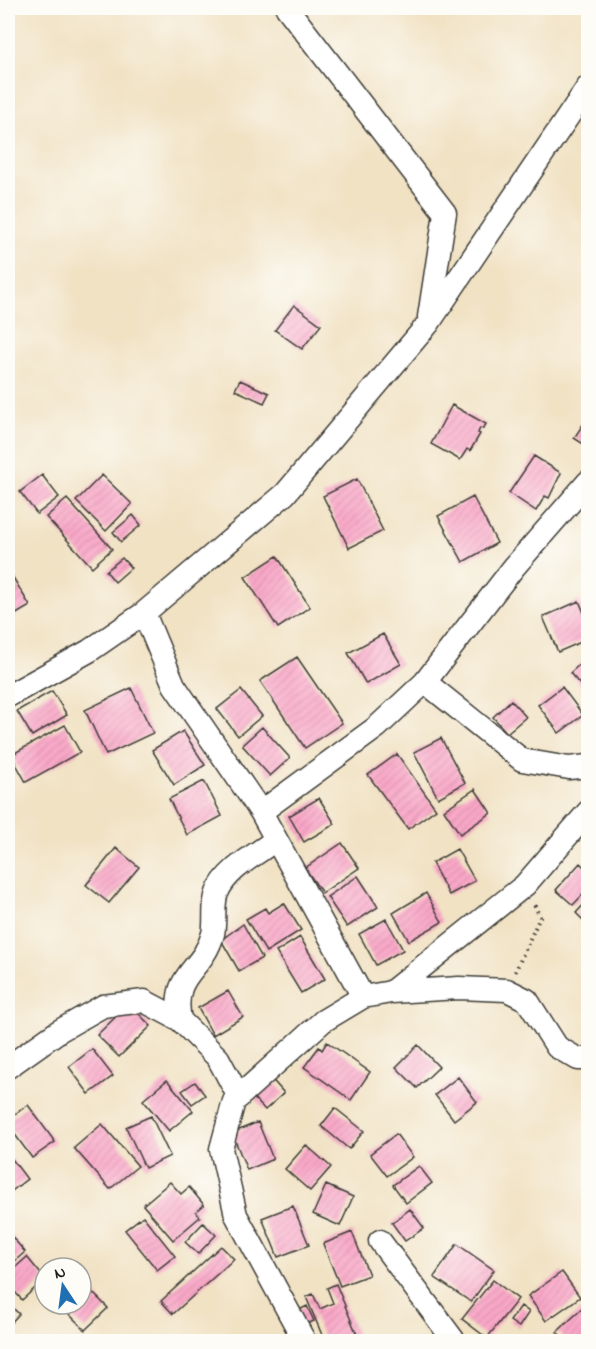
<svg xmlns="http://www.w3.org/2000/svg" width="596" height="1349" font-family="'Indie Flower',sans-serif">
  <defs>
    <pattern id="building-hatch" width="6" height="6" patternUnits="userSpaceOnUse" patternTransform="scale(1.5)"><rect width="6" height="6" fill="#faa8c8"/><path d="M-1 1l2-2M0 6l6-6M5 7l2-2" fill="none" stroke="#d690ab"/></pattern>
  </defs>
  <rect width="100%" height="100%" fill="#fdfcf7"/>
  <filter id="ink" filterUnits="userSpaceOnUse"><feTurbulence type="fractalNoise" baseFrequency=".0167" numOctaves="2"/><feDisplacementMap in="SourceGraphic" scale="12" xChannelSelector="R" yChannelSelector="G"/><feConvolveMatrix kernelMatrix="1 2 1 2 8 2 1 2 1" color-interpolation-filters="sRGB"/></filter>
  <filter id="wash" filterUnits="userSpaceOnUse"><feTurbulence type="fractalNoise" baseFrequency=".008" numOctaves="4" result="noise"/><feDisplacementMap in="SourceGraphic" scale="24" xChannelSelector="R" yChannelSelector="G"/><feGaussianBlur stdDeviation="1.35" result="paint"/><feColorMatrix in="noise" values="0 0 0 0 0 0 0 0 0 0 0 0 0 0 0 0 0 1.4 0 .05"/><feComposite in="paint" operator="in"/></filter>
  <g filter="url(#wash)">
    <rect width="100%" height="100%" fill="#f1e2c4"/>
    <g id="blocks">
      <!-- building -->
      <path fill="url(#building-hatch)" d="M294,305L321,325L302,349L275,330Z
        M240,380L269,393L264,403L235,390Z
        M452,405L486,424L483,429L480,428L478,433L480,434L470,451L467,449L460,460L431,444Z
        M588,417V447L574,438Z
        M534,456L561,473L549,498L545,496L536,511L509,493Z
        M42,475L59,497L37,514L20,492Z
        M102,475L132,504L106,531L76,501Z
        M357,479L383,531L349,548L323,496Z
        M473,497L497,543L463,562L438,516Z
        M67,499L112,549L92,567L46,517Z
        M133,515L141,525L121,542L113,532Z
        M277,556L310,607L278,628L245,577Z
        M122,558L131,568L115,582L106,571Z
        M8,569L30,606L8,619Z
        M579,601L588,622V639L558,652L543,617Z
        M383,634L401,664L366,684L348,653Z
        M297,657L342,723L305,748L260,681Z
        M588,657V694L570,673Z
        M562,687L583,715L559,733L538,705Z
        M131,688L153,733L106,755L85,710Z
        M241,690L262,716L238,736L217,709Z
        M52,691L67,715L32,736L17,711Z
        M511,700L526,717L507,733L493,717Z
        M65,725L80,752L26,782L11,755Z
        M262,727L290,758L270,776L242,745Z
        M183,731L205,765L174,785L152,750Z
        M441,738L465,783L438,798L414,752Z
        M397,754L436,809L408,829L368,775Z
        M204,781L222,816L187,835L169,799Z
        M475,789L491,813L460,834L444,810Z
        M319,798L335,824L304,842L289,816Z
        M342,843L359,868L322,893L305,868Z
        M116,848L139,867L109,903L86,885Z
        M457,849L475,881L449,895L432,863Z
        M580,863L588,871V889L573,905L556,890Z
        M358,876L378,907L347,927L327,897Z
        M426,893L442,922L409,941L393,913Z
        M588,900V925L576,913Z
        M284,903L301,930L266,952L246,919L265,908L268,913Z
        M386,919L403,950L376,965L359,934Z
        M243,924L262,958L239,971L221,940Z
        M300,937L325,979L301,993L276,952Z
        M228,991L243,1017L213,1035L198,1008Z
        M129,1004L151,1026L119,1057L97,1035Z
        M327,1042L370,1072L351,1100L304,1067L319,1047L322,1050Z
        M418,1045L439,1067L417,1088L396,1067Z
        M92,1049L113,1076L89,1094L69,1067Z
        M268,1075L284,1093L265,1110L249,1093Z
        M458,1077L477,1102L454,1120L435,1095Z
        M167,1080L193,1111L169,1131L143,1100Z
        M195,1082L205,1095L192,1104L182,1091Z
        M28,1105L55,1142L32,1158L8,1125V1119Z
        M335,1108L364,1131L349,1149L321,1126Z
        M151,1116L170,1156L145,1168L126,1127Z
        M258,1122L273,1159L247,1170L232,1133Z
        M102,1124L138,1166L110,1189L74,1148Z
        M396,1134L413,1157L387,1176L370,1154Z
        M306,1145L331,1167L310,1191L285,1169Z
        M12,1159L27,1179L8,1194V1162Z
        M419,1166L432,1183L406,1203L393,1185Z
        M170,1182L181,1194L189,1187L204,1205L196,1212L200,1217L173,1240L143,1205Z
        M326,1185L353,1197L340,1226L313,1214Z
        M293,1206L309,1245L278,1257L262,1218Z
        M410,1209L424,1228L405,1241L392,1223Z
        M143,1216L175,1256L157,1270L125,1230Z
        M203,1223L216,1235L198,1254L185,1242Z
        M8,1232L25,1252L8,1267Z
        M352,1232L369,1275L340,1286L323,1244Z
        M457,1244L494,1270L471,1302L434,1277Z
        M221,1246L234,1259L173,1314L161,1301Z
        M27,1257L45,1279L22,1300L8,1284V1274Z
        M562,1272L580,1297L546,1321L528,1296Z
        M493,1280L518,1299L487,1338L462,1319Z
        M336,1284L360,1342H325L306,1297L313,1294L320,1309L333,1303L327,1288Z
        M87,1287L108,1308L85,1330L64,1309L69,1304H81V1293Z
        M8,1303L19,1314L8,1326Z
        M587,1304L588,1342H567L557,1332Z
        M307,1306L314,1321L303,1325L297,1311Z
        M521,1306L529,1312L519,1327L510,1321Z"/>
    </g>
  </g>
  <g filter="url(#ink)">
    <use href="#blocks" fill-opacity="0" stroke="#3c3a35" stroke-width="1.5"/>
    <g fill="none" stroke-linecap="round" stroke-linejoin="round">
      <defs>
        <path id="street" d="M287,8L445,213L429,317
          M144,613L174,685L261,812
          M425,682L522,760L569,768L588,766
          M8,696L89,651L144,613L285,494L428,324L588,87
          M391,992L525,885L588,812
          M363,997L261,812L377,727L425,682L514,567L588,482
          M180,1020C171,972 202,973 213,934C216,921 212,905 217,893C226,870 255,855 274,841
          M8,1067L59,1031L103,1006L144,1001L180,1020L218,1058L239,1097
          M380,1241L455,1342
          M305,1342L236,1215L221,1149L234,1101L323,1021L363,997L391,992L459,988L507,990L527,1000L557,1047L578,1059H588"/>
      </defs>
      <!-- street casing -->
      <use href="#street" stroke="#3c3a35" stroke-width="25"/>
      <!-- path -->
      <path stroke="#3c3a35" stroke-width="4" stroke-dasharray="1.5 4.5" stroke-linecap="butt" d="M515,972L540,917L533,902"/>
      <!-- street -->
      <use href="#street" stroke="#fff" stroke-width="22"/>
    </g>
  </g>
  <!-- margin -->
  <rect width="596" height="1349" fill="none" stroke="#fdfcf7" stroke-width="30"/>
  <!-- north arrow -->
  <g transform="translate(63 1286) rotate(347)"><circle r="28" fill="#fdfcf7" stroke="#a3a29f" stroke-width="1.5"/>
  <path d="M0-4.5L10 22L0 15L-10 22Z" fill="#1f6fb2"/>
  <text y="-9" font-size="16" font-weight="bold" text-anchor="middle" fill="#1c1c1c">N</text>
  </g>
</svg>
